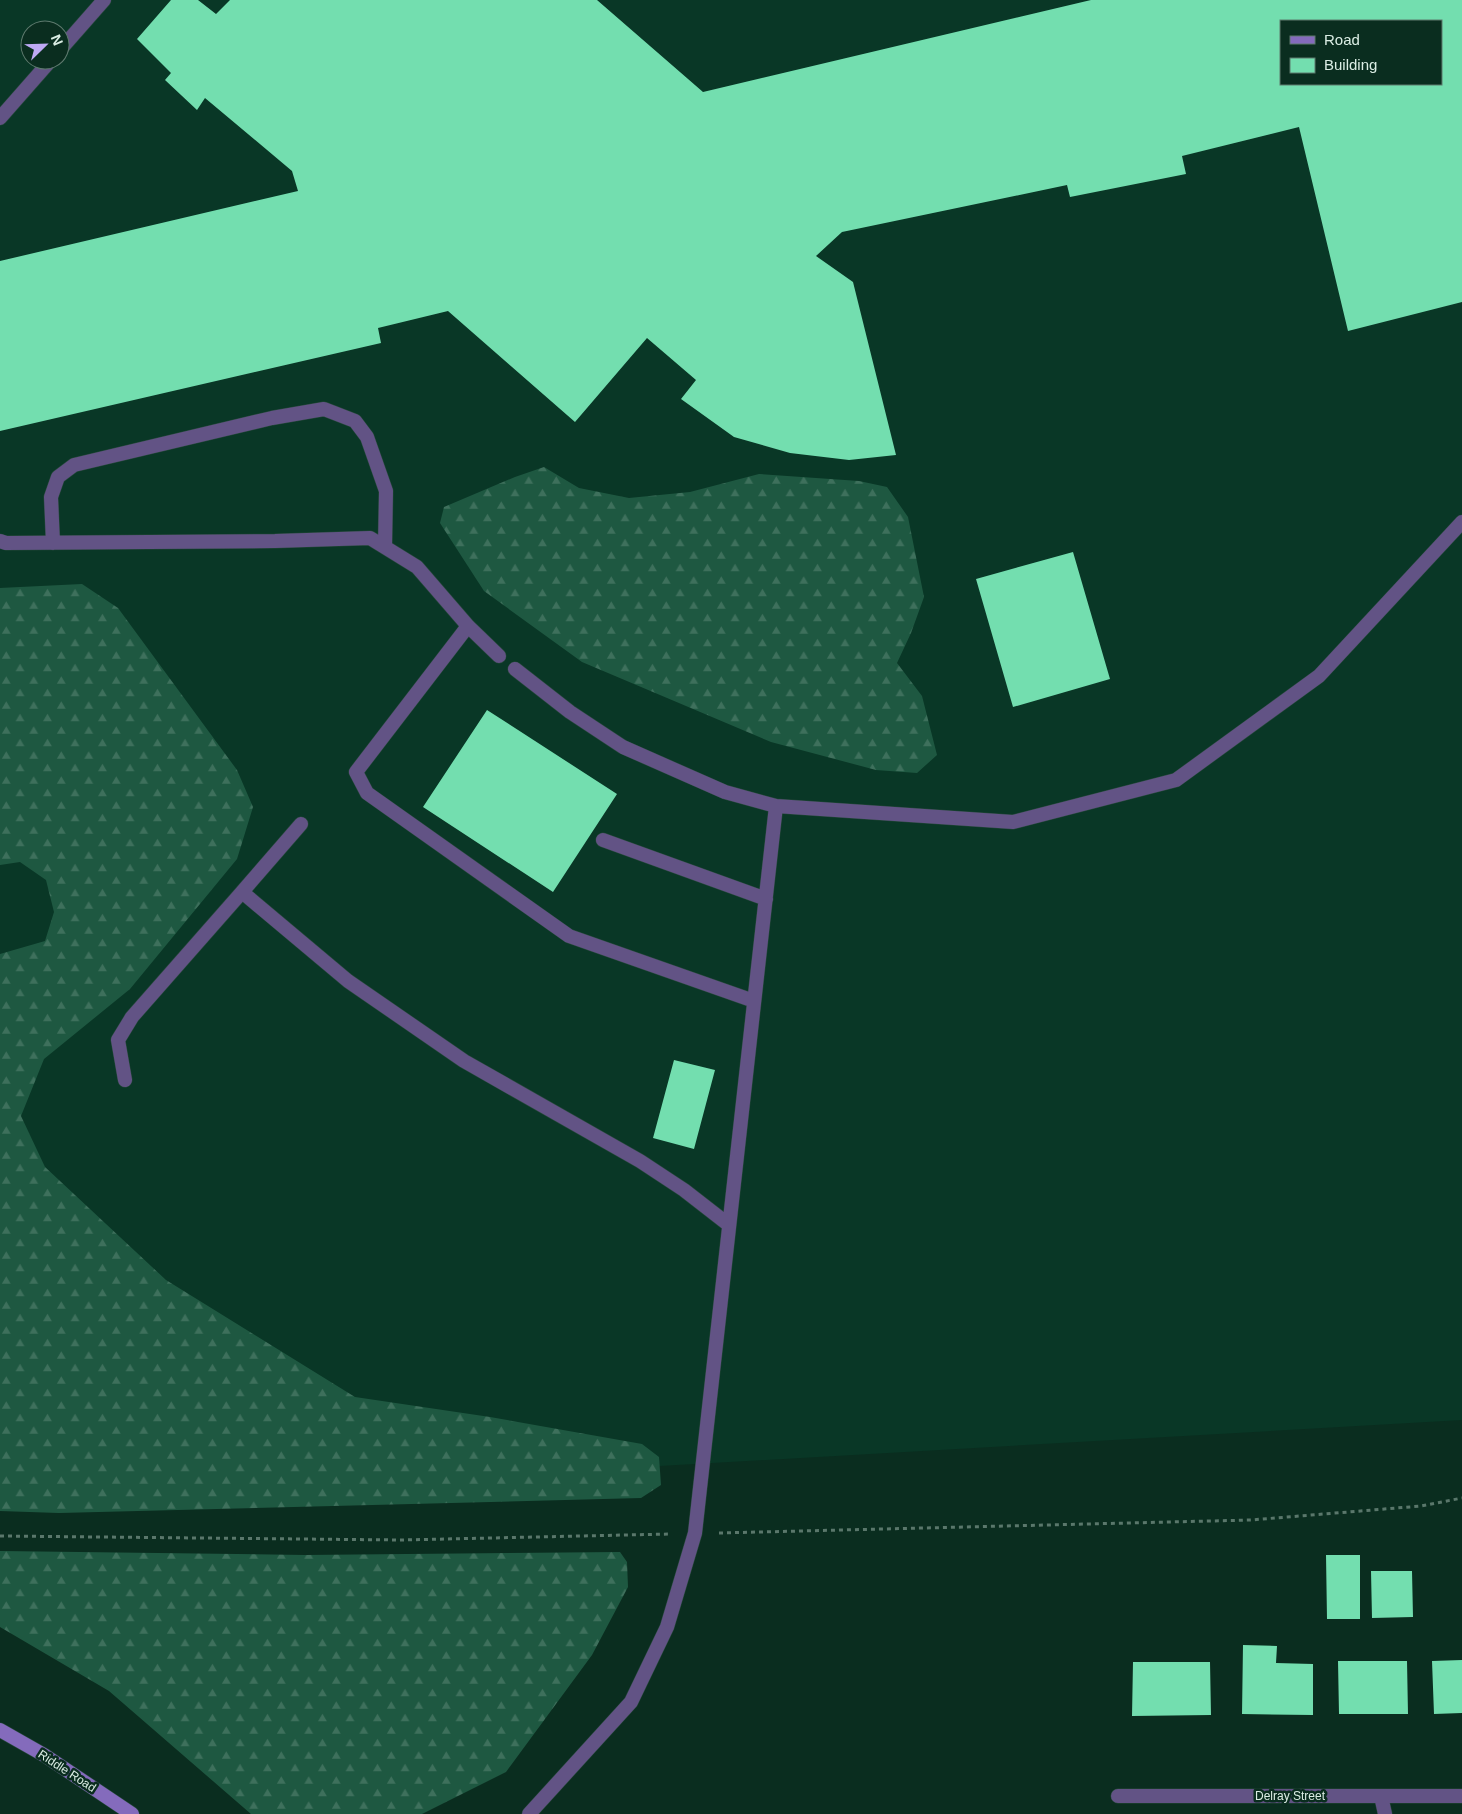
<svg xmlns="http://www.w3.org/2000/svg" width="1462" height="1814" font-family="Helvetica,sans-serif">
  <defs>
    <pattern id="forest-firs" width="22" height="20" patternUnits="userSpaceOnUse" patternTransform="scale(1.25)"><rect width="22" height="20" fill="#1e5841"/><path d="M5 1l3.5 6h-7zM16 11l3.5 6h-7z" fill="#3e705c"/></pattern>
  </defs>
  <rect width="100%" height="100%" fill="#0a2d1f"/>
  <!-- built -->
  <path fill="#093726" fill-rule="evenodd" d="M0,0H1462V1420L241,1490L0,1128ZM1281,21H1441V84H1281ZM30,30H60V60H30Z"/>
  <!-- forest -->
  <path fill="url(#forest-firs)" d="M544,467L579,488L629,498L690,492L759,474L859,481L887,487L908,517L924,597L911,633L897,663L922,696L937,755L917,773L876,770L771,742L582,662L484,591L440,523L444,507L515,477Z
    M82,584L118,608L237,770L253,807L237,859L130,989L44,1059L21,1116L45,1167L166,1280L355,1397L490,1417L642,1444L659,1457L661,1485L641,1498L59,1513L0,1511V954L45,941L54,912L46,880L20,862L0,865V588Z
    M0,1551L305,1555L620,1552L627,1562L628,1587L592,1655L506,1772L422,1814H251L109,1691L0,1627Z"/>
  <!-- building -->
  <path fill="#73deaf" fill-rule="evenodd" d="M171,0H198L216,14L230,0H597L703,92L1091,0H1462V302L1348,331L1299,127L1182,156L1186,174L1070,197L1067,185L842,232L816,256L853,282L896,455L849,460L790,453L734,437L681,399L696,380L647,338L575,422L448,311L378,328L381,343L0,431V261L298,191L292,171L205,98L197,110L165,80L171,73L137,39ZM1281,21H1441V84H1281Z
    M1073,552L1110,679L1013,707L976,579Z
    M487,710L617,794L553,892L423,807Z
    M674,1060L715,1070L694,1149L653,1138Z
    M1326,1555H1360V1619H1327Z
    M1371,1571H1412L1413,1617L1372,1618Z
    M1243,1645L1277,1646L1276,1663L1313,1664V1715L1242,1714Z
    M1462,1660V1713L1434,1714L1432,1661Z
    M1338,1661H1407L1408,1714H1339Z
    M1133,1662H1210L1211,1715L1132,1716Z"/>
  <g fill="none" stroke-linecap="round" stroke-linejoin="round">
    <defs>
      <path id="service" d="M60,50L104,0
        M0,118L51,60
        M0,541L6,543L275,541L370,538L417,567L468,626L356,772L367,793L569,936L754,1001
        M53,543L51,497L58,477L74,465L272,418L324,409L355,421L367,437L386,491L385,547
        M468,626L499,656
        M515,669L570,712L623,747L725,792L776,806L1013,822L1176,780L1319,676L1462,522
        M603,840L766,899
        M242,892L301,824
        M125,1080L118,1040L132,1017L242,892L348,981L464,1061L640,1161L684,1190L729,1225
        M529,1814L631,1702L667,1627L695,1533L776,806"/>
      <path id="minor" d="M1118,1796H1462
        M1381,1796L1385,1814"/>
      <path id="secondary" d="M0,1730L44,1755L132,1814"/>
    </defs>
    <!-- service casing -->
    <use href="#service" stroke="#27483b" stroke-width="15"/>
    <!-- minor casing -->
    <use href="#minor" stroke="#27483b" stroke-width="15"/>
    <!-- secondary casing -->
    <use href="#secondary" stroke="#27483b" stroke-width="15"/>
    <!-- path -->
    <path stroke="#5a776b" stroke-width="3" stroke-dasharray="4 4" stroke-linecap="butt" d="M719,1533L1251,1520L1421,1506L1462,1498
      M0,1536L401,1540L670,1534"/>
    <!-- service -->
    <use href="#service" stroke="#625385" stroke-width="14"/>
    <!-- minor -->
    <use href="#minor" stroke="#625385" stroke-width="14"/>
    <!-- secondary -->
    <use href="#secondary" stroke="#846bbc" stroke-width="14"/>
  </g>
  <g text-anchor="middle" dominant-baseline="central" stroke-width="5" stroke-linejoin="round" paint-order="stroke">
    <!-- street labels -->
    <g font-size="12" fill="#dbede4" stroke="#0a2d1f">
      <text transform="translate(67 1771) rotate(33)">Riddle Road</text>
      <text x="1290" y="1796">Delray Street</text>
    </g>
  </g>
  <!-- legend -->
  <rect x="1280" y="20" width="162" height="65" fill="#0a2d1f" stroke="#5e7a6e"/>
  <rect x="1290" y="36" width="25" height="8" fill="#846bbc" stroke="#5e7a6e"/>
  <text x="1324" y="45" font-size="15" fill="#dbede4">Road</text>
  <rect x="1290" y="58" width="25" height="15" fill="#73deaf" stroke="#5e7a6e"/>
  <text x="1324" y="70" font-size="15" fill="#dbede4">Building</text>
  <!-- north arrow -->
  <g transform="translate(45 45) rotate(67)"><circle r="24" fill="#0a2d1f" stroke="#5e7a6e"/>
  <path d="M0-4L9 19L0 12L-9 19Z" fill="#bea9f4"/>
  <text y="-8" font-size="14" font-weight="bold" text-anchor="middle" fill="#dbede4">N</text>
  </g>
</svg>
